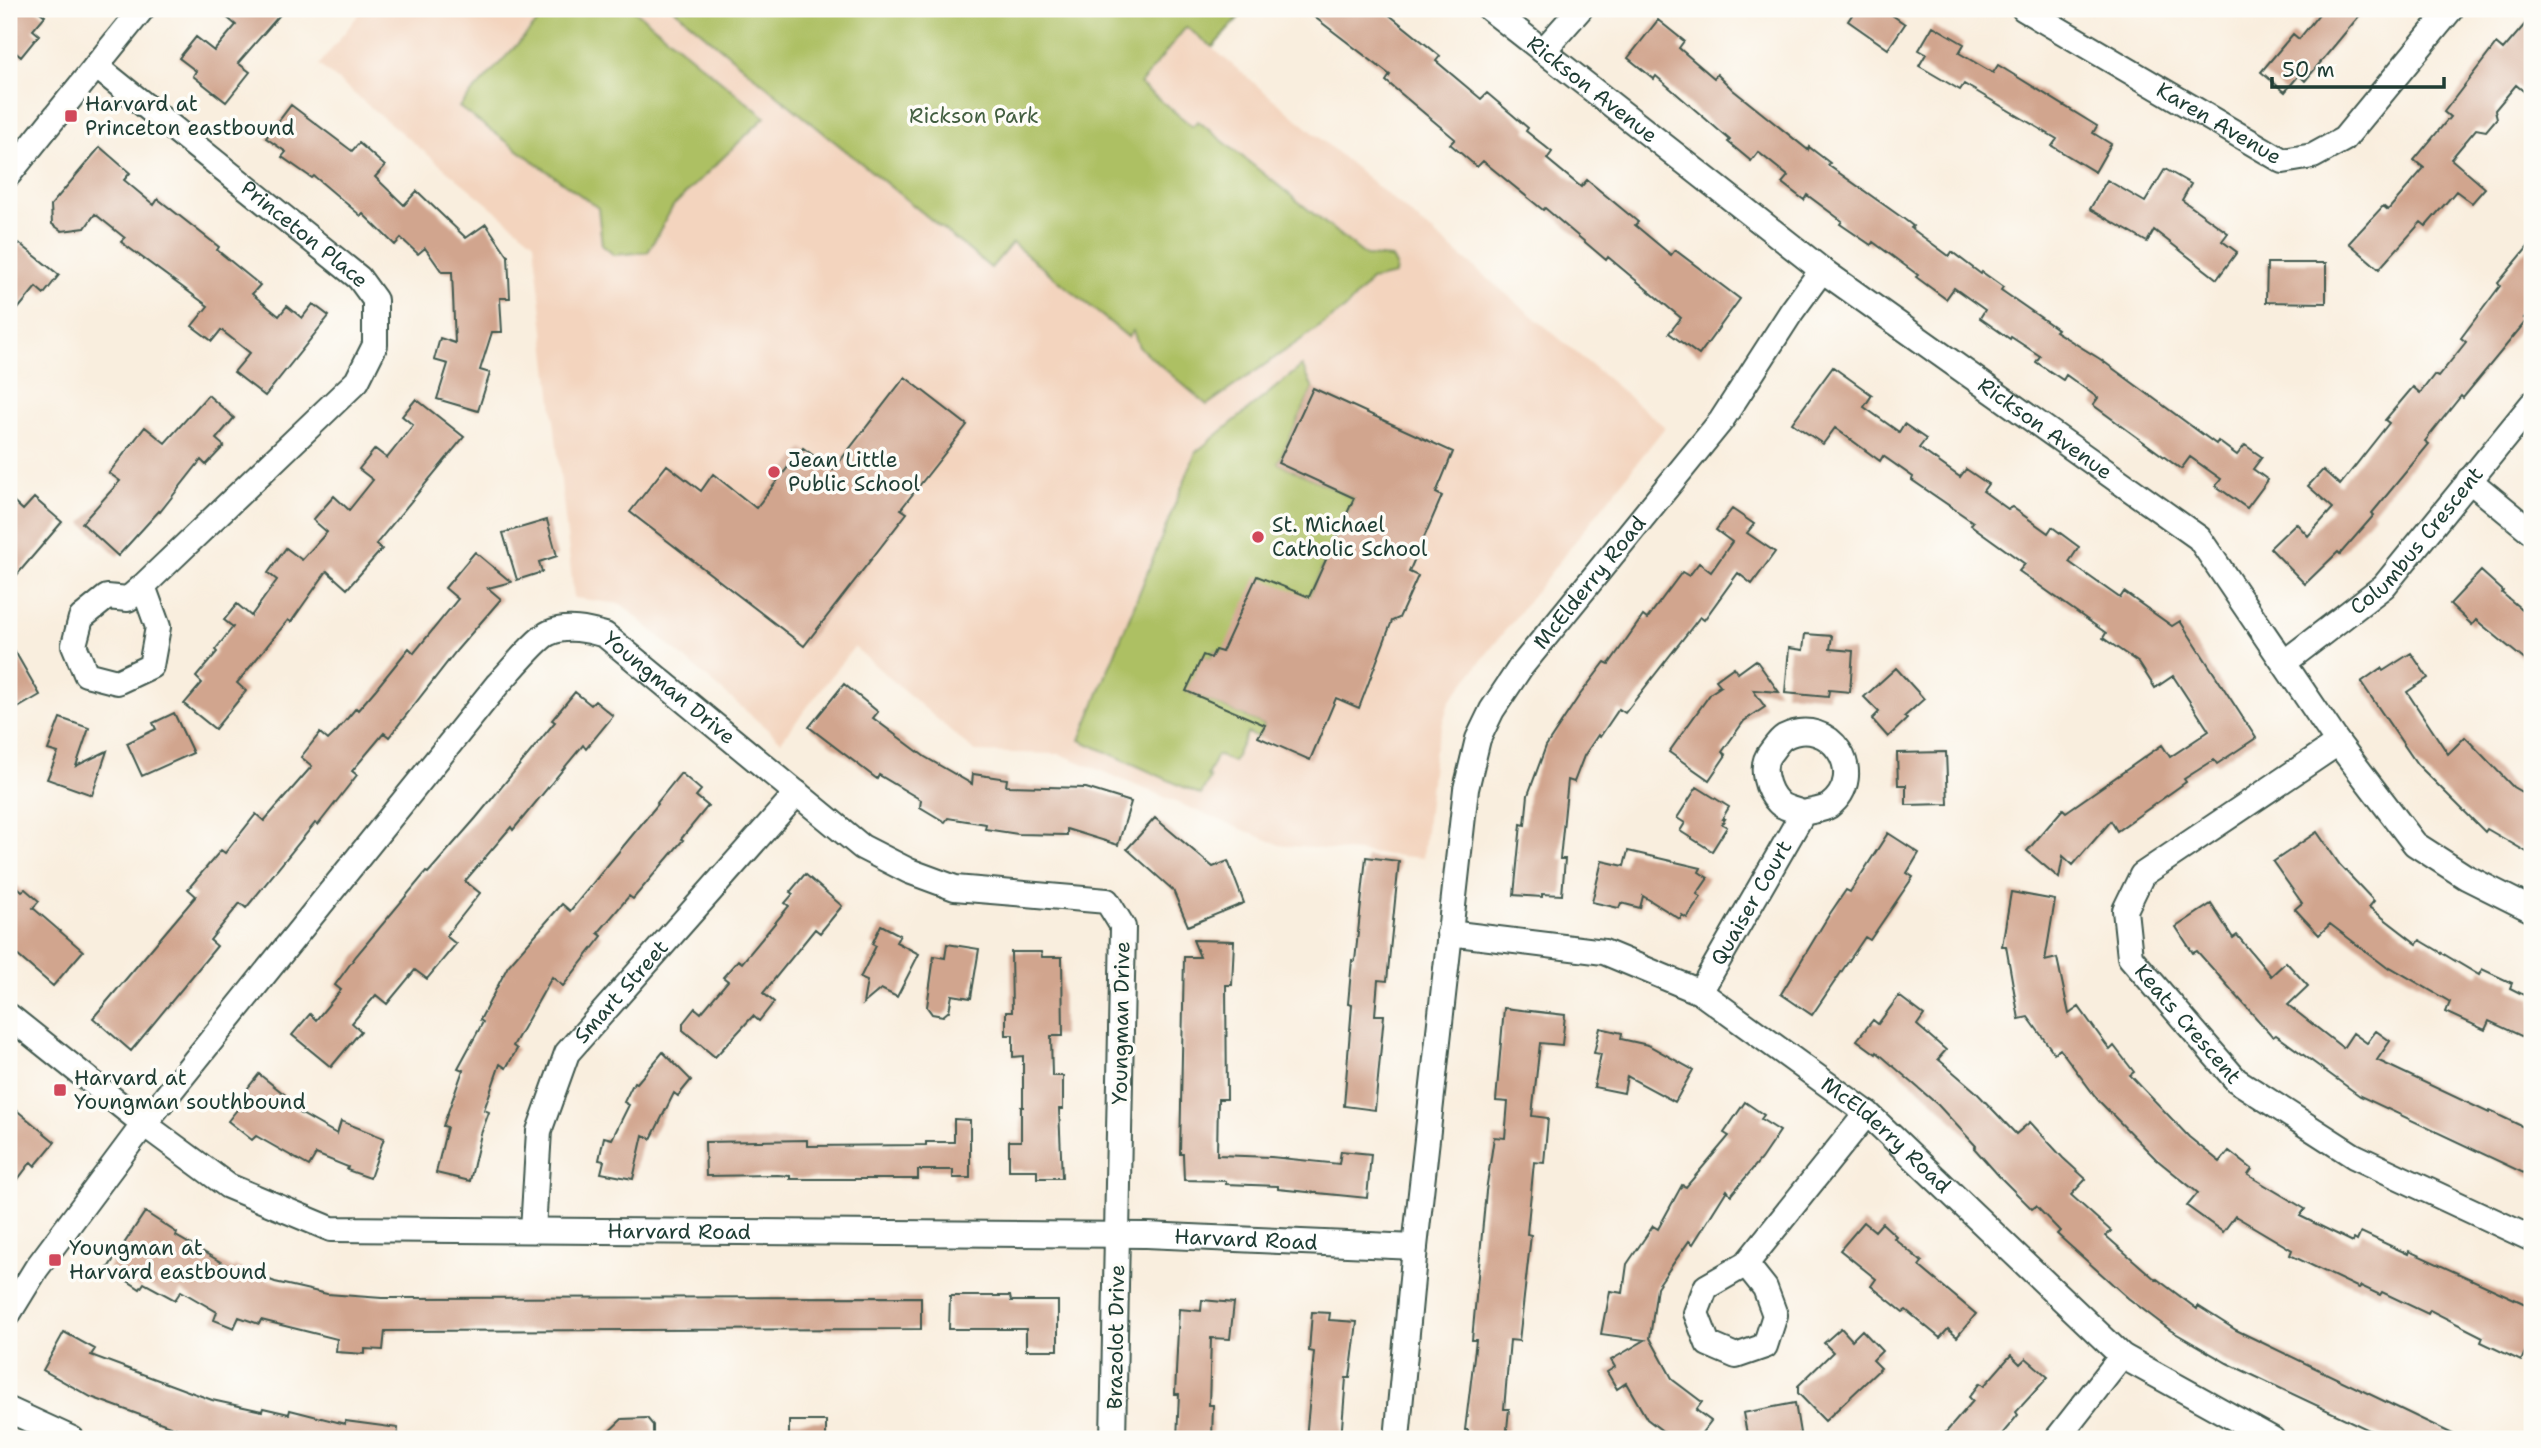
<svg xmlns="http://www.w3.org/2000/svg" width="2541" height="1448" font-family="'Shantell Sans',sans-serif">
  <rect width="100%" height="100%" fill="#fdfcf7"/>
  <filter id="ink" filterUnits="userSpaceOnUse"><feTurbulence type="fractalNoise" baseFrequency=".0143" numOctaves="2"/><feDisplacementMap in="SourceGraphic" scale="14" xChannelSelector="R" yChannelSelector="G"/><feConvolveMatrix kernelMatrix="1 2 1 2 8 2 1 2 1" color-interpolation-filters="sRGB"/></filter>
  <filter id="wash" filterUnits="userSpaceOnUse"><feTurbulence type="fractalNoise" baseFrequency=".00686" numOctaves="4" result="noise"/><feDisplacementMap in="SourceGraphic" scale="28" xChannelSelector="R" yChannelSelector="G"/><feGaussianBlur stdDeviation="1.57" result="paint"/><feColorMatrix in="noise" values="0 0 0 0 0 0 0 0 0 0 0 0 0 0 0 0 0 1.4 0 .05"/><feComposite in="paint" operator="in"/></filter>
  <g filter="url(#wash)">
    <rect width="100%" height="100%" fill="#f9eede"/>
    <!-- built -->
    <path fill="#f3d4be" d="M363,9H674L991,268L1186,26L1665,427L1449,702L1434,753L1423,858L1280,845L1060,754L975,752L854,647L781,741L621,604L574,598L534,242L319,65Z"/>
    <!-- green -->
    <path fill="#adc064" stroke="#667e4c" stroke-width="2" d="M550,9H633L765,117L673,206L648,252L614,255L602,245L598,208L459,107Z
      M674,9H1246L1213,47L1186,27L1140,84L1192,126L1198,121L1366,256L1392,258L1396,266L1395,275L1371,280L1345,309L1207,405L1139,347L1133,331L1128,337L1012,243L991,268L788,104Z
      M1302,366L1313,388L1278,463L1354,498L1309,597L1222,652L1215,650L1211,658L1203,656L1187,691L1265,725L1258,737L1247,733L1233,762L1217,755L1207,776L1210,778L1201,795L1080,740L1196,452Z"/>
    <g id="blocks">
      <!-- building -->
      <path fill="#d1a58e" d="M9,9H36L45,16L33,30L39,35L21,57L9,47Z
        M217,9H285L238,63L250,72L226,102L193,76L196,71L179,58L196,37L214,51L236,25Z
        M1304,9H1363L1369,14L1377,9H1382L1440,56L1436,61L1481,99L1487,93L1528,128L1526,131L1552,152L1547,159L1581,187L1587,180L1638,222L1635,225L1671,255L1675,250L1740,299L1699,355L1669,333L1681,318L1608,257L1606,260L1545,208L1543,210L1483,161L1477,167L1450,144L1455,139L1386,81L1390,75Z
        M1856,9H1883L1905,24L1888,49L1848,21Z
        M2323,9H2365L2305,81L2299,75L2285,92L2261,72L2293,34L2299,39Z
        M2532,16V98L2516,85L2495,110L2497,118L2486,131L2476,129L2451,159L2485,188L2472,203L2456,191L2426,226L2421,222L2379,269L2349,243L2383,206L2388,210L2424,168L2414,160L2450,117L2444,112L2496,44L2503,50Z
        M1658,20L1684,41L1679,48L1714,78L1717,74L1733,90L1808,150L1809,147L1830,163L1828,165L1904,219L1913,226L1911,228L1949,256L1952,252L1981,274L1982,272L2003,287L2001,290L2057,329L2055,331L2100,359L2216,444L2218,441L2237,455L2245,445L2262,457L2253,469L2268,480L2247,508L2216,486L2221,479L2190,457L2181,469L2093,405L2098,398L2066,375L2063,380L2036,362L2040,356L2011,337L2010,339L1980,318L1985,310L1954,288L1946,299L1916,277L1918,275L1873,242L1871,245L1840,224L1842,221L1807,195L1804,200L1782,183L1788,176L1758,152L1751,161L1728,142L1730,140L1656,76L1654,79L1628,58Z
        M1933,26L1964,44L1959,53L1993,73L1998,65L2097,126L2093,133L2111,144L2095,172L2052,146L2057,139L1964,84L1960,90L1919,66L1926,54L1919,50Z
        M291,105L352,151L359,143L385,166L375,177L404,205L417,191L466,238L486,224L508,256L510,298H500L502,332H492L480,370L490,373L478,411L437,399L448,364L434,360L440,338L455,343L452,272H442L425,248L418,254L401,238L395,245L363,214L361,216L314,176L312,178L282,157L286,152L266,138Z
        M100,147L130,173L124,180L154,205L158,199L219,247L217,250L260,285L252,294L279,316L287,306L302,318L313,304L329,316L265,396L234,372L250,353L221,330L212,341L192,326L208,306L121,242L125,238L95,214L85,228L62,231L52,224L51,205Z
        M2165,169L2191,184L2182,200L2228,233L2222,241L2237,252L2217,279L2154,230L2147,242L2090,209L2107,180L2145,202Z
        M2532,242V308L2524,318L2527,320L2463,398L2461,396L2425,441L2429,444L2372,513L2374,515L2340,554L2338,552L2305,584L2270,548L2296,523L2308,536L2333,508L2308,486L2323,470L2340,485L2389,423L2385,420L2413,387L2420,393L2434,375L2438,377L2466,342L2461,338L2500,286L2498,283Z
        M19,243L59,275L44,294L36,287L9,320V255Z
        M2267,263H2326V303L2266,302Z
        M1833,367L1872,395L1864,407L1899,432L1904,424L1926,439L1919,448L1960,477L1966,469L1988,484L1983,491L2008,509L2012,507L2048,533L2052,527L2079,547L2069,562L2120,598L2124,592L2172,626L2180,621L2256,738L2217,764L2214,760L2184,779L2186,782L2117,831L2111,821L2073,865L2063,856L2059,878L2027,851L2063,809L2066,812L2162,745L2170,757L2209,731L2173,676L2155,688L2139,663L2103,638L2106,633L2019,571L2025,564L1971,525L1973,522L1912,480L1913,477L1883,456L1880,461L1835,428L1823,444L1792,423Z
        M905,377L967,425L901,509L907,513L804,646L630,512L667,465L701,491L713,474L756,508L803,448L833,470Z
        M1313,388L1453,452L1436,493L1442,496L1409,572L1418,576L1399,618L1392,621L1359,708L1336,698L1310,760L1258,737L1265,725L1186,691L1203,655L1211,658L1215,650L1222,652L1257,576L1309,597L1354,498L1278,463Z
        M208,395L234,418L216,439L224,446L206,465L201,460L160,512L159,511L118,556L82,523L120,481L109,473L145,427L165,443Z
        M416,399L464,437L376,544L382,549L347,589L327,571L291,622L288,620L237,683L246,691L215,729L184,704L202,683L196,677L217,652L215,650L233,627L224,620L237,604L251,616L277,580L268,573L286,548L302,560L327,532L313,520L334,496L349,510L373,480L359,469L375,449L387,458L413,425L402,416Z
        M9,497L23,510L34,498L62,522L9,584Z
        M1732,509L1754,524L1747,533L1775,552L1752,584L1738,573L1704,620L1700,617L1625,713L1619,709L1600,737L1598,735L1584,756L1574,782L1568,780L1560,859H1565L1562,895L1542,894V897L1514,895L1521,824L1525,825L1528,795L1546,746L1579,696L1605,662L1609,664L1643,616L1647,619L1682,572L1689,576L1699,563L1711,572L1732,542L1716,530Z
        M547,520L557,556L539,562L542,572L517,580L503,533Z
        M475,552L511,582L488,588L501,599L457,650L389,737L384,733L352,771L357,775L318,825L315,823L246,908L240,903L210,940L217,946L131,1051L93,1018L196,896L188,889L221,850L225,853L256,814L264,821L312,766L301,757L320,733L328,740L337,731L356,708L358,710L376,689L409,648L414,653L458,599L445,588Z
        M2481,571L2503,591L2502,593L2532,618V666L2476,620L2472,625L2450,604Z
        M1805,634L1832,636L1830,649L1853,651L1850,692L1829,690L1828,697L1785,693L1789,648L1803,650Z
        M9,641L40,695L9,713Z
        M2411,653L2428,678L2407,692L2448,754L2465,737L2513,787L2532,798V855L2487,829L2485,832L2417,764L2361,682L2381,668L2383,671Z
        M1756,660L1779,692L1753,690L1765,707L1744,721L1722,752L1726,755L1709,780L1669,752L1711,693L1720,687H1718L1720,685L1716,680L1734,667L1738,673Z
        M1896,668L1924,699L1904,717L1907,719L1888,737L1872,719L1879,712L1864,697Z
        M844,684L878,712L873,718L925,757L972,784L973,774L1007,779L1006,786L1086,788L1131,802L1118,845L1067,829V835L1018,834L985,829L986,824L948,818L945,822L920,807L921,800L879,775L877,779L809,727Z
        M575,692L591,705L595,701L613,716L586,749L583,745L513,830L511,827L465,881L480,893L446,936L456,944L427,979L415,970L387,1004L376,995L352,1023L361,1031L331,1067L292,1035L310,1014L316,1020L341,990L335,985L356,956L426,872L428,873L476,818L555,722L552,720Z
        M174,713L193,753L142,776L127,743L156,729L153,723Z
        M60,718L89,728L76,766L107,751L92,795L47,779L58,753L48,750Z
        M1946,752L1948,804L1906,805V785H1898L1897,753Z
        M681,773L701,790L696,796L708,806L681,839L683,840L633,899L629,896L598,933L602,936L563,986L552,977L513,1046L517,1049L506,1068L500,1064L484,1110L489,1112L481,1134L470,1181L436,1173L447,1127L443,1126L463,1070L458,1068L483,1022L480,1020L508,966L562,904L570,911L658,804L657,803Z
        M1697,787L1729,807L1722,819H1725L1722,824L1727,827L1712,851L1680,831L1685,823L1677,818Z
        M1155,818L1213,867L1228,861L1244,903L1188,926L1173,890L1127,849Z
        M2317,832L2340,865L2374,901L2369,907L2417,944L2420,940L2479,975L2482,969L2512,983L2510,988L2532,999V1041L2489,1021L2485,1030L2446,1012L2450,1002L2390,967L2389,969L2330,924L2319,935L2295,909L2302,903L2273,862Z
        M1888,833L1919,853L1907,873L1913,877L1870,940L1865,937L1812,1015L1781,994L1829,915L1846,890L1850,892Z
        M1628,851L1701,868L1699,872L1708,878L1697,894L1701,897L1687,918L1682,915L1680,919L1643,896L1640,908L1621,903L1619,908L1592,902L1602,861L1624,866Z
        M1366,857L1399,861L1387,981L1378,980L1375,1015H1384L1375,1110L1344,1106L1352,1005L1348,1004L1352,960L1355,961Z
        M805,874L842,906L820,933L815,929L763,993L774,1002L759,1021L753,1016L715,1057L683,1030V1023L695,1008L701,1013L728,981L723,977L738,960L742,963L789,906L785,903L793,894L790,892Z
        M9,879L22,891L25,889L39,901L33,908L83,951L53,986L9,948Z
        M2011,892L2055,900L2045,961L2057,958L2069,1014L2079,1007L2110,1050L2114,1046L2134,1072L2130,1075L2189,1137L2220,1162L2229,1151L2252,1169L2248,1175L2305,1209L2300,1216L2353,1242L2354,1239L2357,1241L2361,1232L2408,1254L2409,1251L2532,1307V1337L2521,1361L2481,1342L2483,1337L2430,1310L2428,1314L2382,1292L2380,1295L2361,1286L2359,1288L2290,1255L2292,1250L2235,1216L2223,1232L2187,1206L2198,1193L2156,1159L2098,1100L2060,1049L2054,1053L2028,1017L2019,1019L2006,946H2002Z
        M2211,904L2233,938L2237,935L2271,976L2286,962L2308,986L2288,1005L2343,1048L2353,1033L2367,1043L2376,1031L2390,1041L2377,1060L2489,1113L2490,1111L2532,1131V1177L2360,1096L2276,1035L2273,1037L2197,951L2193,953L2176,927Z
        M881,925L900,935L896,942L919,954L897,997L881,989L863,1004L867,981L860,978L876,946L872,944Z
        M1193,940L1234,941L1232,985H1226L1227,1099H1218L1217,1155L1271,1157L1339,1164L1341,1151L1371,1154L1367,1198L1278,1189V1186L1226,1184V1181L1184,1180L1183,1154H1180L1184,957H1200Z
        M947,944L979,949L971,998L952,995L949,1011L943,1016L932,1014L927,1007L934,956L945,958Z
        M1011,952H1041L1042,957H1062L1063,1036H1051L1052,1076H1063V1109H1059L1062,1178H1037V1170H1009V1141H1021V1107H1023V1056L1013,1057V1035H1006V1012H1012Z
        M1899,996L1924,1015L1917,1025L1946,1050L1938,1059L1975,1091L2016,1134L2030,1122L2063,1158L2086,1179L2071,1195L2111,1231L2106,1236L2156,1280L2157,1279L2197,1309L2198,1306L2236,1330L2463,1439H2388L2227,1363L2170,1330L2128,1298L2057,1234L2060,1231L2036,1206L2032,1209L1999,1176L1974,1148L1976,1146L1938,1105L1877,1052L1876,1054L1857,1040L1873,1020L1878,1024Z
        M1504,1008L1565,1015L1562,1045L1540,1043L1532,1116L1548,1118L1544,1163L1534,1162L1527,1234L1531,1235L1519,1341L1510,1340L1504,1409H1509L1506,1439H1467L1468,1430H1465L1476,1340H1472L1486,1191L1494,1137L1505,1138L1508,1102L1496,1101Z
        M1600,1028L1622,1033L1621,1039L1648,1045L1693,1070L1675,1102L1627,1076L1624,1093L1594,1087L1601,1054L1594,1053Z
        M663,1052L691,1080L678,1096L674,1093L651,1139L643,1135L633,1179L601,1173L604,1161L599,1160L604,1137L612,1139L629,1105L624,1102L634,1082L637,1083Z
        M259,1074L289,1098L284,1104L337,1134L341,1121L384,1138L370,1178L347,1170L348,1167L316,1154L309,1166L256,1136L252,1140L228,1121L240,1106L236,1103Z
        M1745,1102L1764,1115L1761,1119L1780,1131L1761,1159L1731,1195L1727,1190L1693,1244L1689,1241L1657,1287L1650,1338L1673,1380L1702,1402L1696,1410L1711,1421L1697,1439H1673L1647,1419L1626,1383L1617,1389L1607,1372L1615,1367L1611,1360L1645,1340L1601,1334L1605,1313H1606L1610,1291L1623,1293L1627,1264L1653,1226L1658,1229L1682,1185L1686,1187L1729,1136L1724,1133Z
        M9,1104L55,1142L35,1166L31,1162L9,1191Z
        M954,1119L970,1120V1178H953V1170H918V1179H790V1176L778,1175L706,1176L705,1142L807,1140V1146L926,1145V1142H954Z
        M145,1212L177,1233L176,1236L233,1269L235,1266L275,1282L327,1294L382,1298L921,1297V1329L385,1331L383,1350L365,1349V1354L336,1352L337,1339L261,1320L259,1324L239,1317L234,1328L214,1320L217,1312L181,1291L175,1300L144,1283L140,1289L108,1268Z
        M1864,1222L1875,1231L1882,1223L1896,1236L1894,1238L1922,1262L1919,1266L1976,1314L1957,1337L1948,1329L1940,1338L1906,1310L1903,1312L1871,1286L1876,1279L1840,1250Z
        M950,1296H1010L1011,1301H1058V1350H1026V1329H949Z
        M1202,1300L1234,1303L1230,1339L1211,1338L1209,1405H1213L1212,1439H1177L1179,1394H1175L1179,1309L1201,1311Z
        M1312,1312L1330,1313L1329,1320L1357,1322L1350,1378H1346L1341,1439H1306L1314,1352L1309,1351Z
        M1841,1328L1852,1340L1862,1330L1882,1351L1873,1360L1881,1368L1825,1421L1798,1393V1386L1833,1352L1824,1343Z
        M64,1332L95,1349L91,1355L212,1400L262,1411L263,1408L289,1414L290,1410L345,1424V1421L398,1428L397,1439H211L181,1430L91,1397L43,1370Z
        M2011,1355L2020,1364L2026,1358L2048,1377L2016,1412L2018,1415L1998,1439H1940L1973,1401L1969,1397L1980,1383L1984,1386Z
        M1795,1403L1801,1439H1748L1743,1413Z
        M647,1418L653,1425V1439H601L622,1419Z
        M789,1421H826V1439H789Z"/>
    </g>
  </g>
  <g filter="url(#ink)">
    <use href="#blocks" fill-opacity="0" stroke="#40584e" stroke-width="2"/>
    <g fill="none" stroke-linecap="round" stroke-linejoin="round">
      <defs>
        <g id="minor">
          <path id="s1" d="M1490,9L1822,270L2199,538L2338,743L2415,844L2466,877L2532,910"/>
          <path id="s2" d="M2024,9L2283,161L2313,156L2344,139L2451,9"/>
          <path d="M1543,51L1580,9"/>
          <path id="s3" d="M96,66L359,278L375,300V345L357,381L143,586L128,599L107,597L81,618L74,645L86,674L117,682L151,666L158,627L143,586"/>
          <path d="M9,174L142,9"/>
          <path d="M2469,480L2532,532"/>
          <path id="s4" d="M2285,662L2384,586L2532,404"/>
          <path id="s5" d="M2338,743L2142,875L2125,910L2130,957L2236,1080L2354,1156L2532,1239"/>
          <path id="s6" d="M1449,933L1604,952L1700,992L1867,1113L2122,1356L2272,1439"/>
          <path id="s7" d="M1700,992L1803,813C1810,811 1823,810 1829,806C1870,775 1830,713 1784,737C1779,740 1774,748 1770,753C1759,766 1767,791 1778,802C1783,808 1795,810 1803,813"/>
          <path id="s8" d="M9,1016L144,1124L228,1186L331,1229L1146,1235L1415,1247"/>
          <path id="s9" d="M533,1230L539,1131L567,1053L797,793"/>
          <path d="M1746,1264L1765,1288L1775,1315L1765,1346L1736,1356L1708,1344L1696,1313L1706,1287L1746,1264L1867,1113"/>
          <path id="s10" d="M9,1313L36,1269L144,1124L497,685C508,674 537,638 549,633C567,625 588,630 605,635L862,847L909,871L955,888L1107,901L1123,927L1113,1439"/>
          <path d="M9,1410L72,1439"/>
          <path id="s11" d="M1397,1439L1415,1247L1466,789L1478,739L1492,710L1520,668L1721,421L1792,311L1822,270"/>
          <path d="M2057,1439L2122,1356"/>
        </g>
      </defs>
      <!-- minor casing -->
      <use href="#minor" stroke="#40584e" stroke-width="28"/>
      <!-- minor -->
      <use href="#minor" stroke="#fff" stroke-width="24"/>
    </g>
  </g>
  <!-- markers -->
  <g fill="#d1495b" stroke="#fdfcf7" stroke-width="2.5">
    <rect x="64" y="109" width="14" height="14" rx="3.5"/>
    <circle cx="774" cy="472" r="7"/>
    <circle cx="1258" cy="537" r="7"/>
    <rect x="53" y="1083" width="14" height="14" rx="3.5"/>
    <rect x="48" y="1253" width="14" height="14" rx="3.5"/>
  </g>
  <g text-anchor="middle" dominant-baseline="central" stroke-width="7" stroke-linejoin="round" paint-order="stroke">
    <!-- street labels -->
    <g font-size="21" fill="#1f3d34" stroke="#fdfcf7">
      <text stroke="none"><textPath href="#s1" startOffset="130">Rickson Avenue</textPath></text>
      <text stroke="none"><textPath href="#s2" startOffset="226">Karen Avenue</textPath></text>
      <text stroke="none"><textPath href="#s3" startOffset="268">Princeton Place</textPath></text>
      <text stroke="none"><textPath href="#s1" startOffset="696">Rickson Avenue</textPath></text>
      <text stroke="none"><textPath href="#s4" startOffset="180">Columbus Crescent</textPath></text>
      <text stroke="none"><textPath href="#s11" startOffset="898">McElderry Road</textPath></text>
      <text stroke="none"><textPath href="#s10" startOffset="1010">Youngman Drive</textPath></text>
      <text stroke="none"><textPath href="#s7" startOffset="103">Quaiser Court</textPath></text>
      <text stroke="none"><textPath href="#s9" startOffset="264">Smart Street</textPath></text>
      <text stroke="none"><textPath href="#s5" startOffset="411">Keats Crescent</textPath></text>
      <text transform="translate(1121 1023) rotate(-89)">Youngman Drive</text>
      <text stroke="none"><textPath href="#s6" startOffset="495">McElderry Road</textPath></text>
      <text stroke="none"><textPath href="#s8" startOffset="737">Harvard Road</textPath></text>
      <text stroke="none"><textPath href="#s8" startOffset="1304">Harvard Road</textPath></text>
      <text transform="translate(1116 1337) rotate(-89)">Brazolot Drive</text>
    </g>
    <!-- poi labels -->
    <g font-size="21" fill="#1f3d34" stroke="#fdfcf7" text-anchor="start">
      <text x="85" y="104">Harvard at<tspan x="85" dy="24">Princeton eastbound</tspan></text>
      <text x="788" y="460">Jean Little<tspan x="788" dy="24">Public School</tspan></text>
      <text x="1272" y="525">St. Michael<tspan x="1272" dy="24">Catholic School</tspan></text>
      <text x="74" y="1078">Harvard at<tspan x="74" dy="24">Youngman southbound</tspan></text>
      <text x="69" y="1248">Youngman at<tspan x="69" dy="24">Harvard eastbound</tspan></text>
    </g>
    <!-- park labels -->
    <g font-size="21" fill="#425e40" stroke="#fdfcf7">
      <text x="974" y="116">Rickson Park</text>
    </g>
  </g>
  <!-- margin -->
  <rect width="2541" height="1448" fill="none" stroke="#fdfcf7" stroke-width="35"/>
  <!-- scale -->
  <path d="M2272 77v10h172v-10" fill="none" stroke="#1f3d34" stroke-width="3.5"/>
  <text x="2282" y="77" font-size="21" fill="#1f3d34" stroke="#fdfcf7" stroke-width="5" paint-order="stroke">50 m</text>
</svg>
